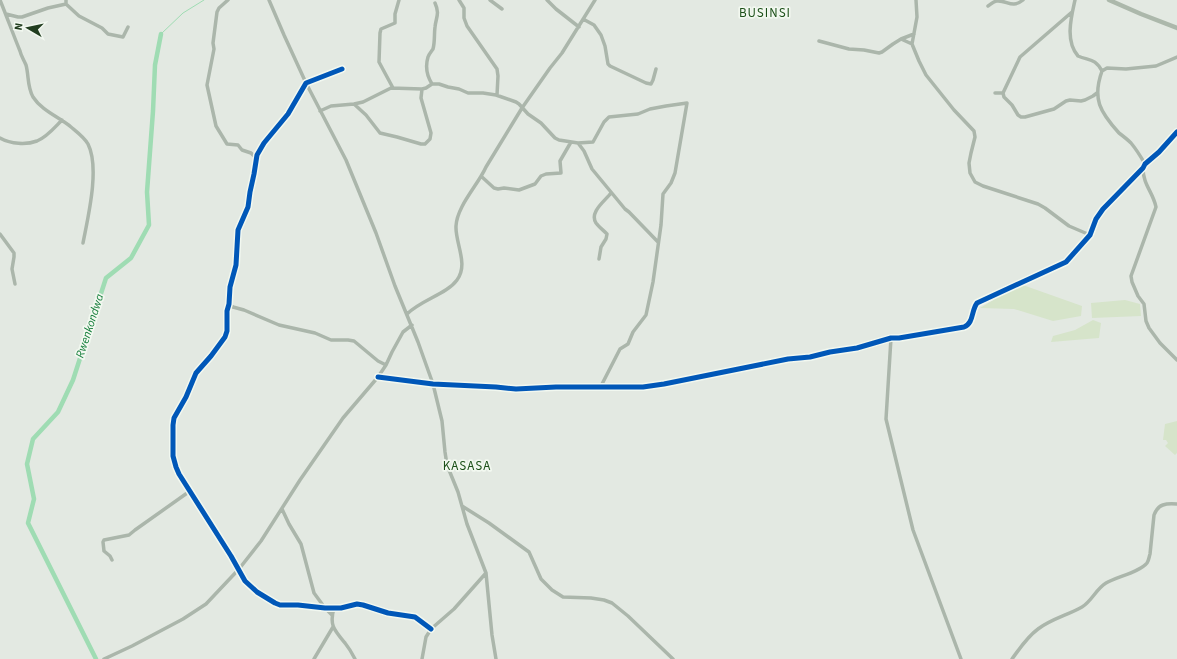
<svg xmlns="http://www.w3.org/2000/svg" width="1177" height="659" font-family="'Source Sans 3',sans-serif">
  <rect width="100%" height="100%" fill="#e3e9e2"/>
  <!-- green -->
  <path fill="#d6e4ca" d="M1020,284L1082,306L1081,316L1053,321L1014,309L980,308Z
    M1125,300L1140,304L1141,316L1092,318L1091,303Z
    M1093,320L1101,323L1099,338L1051,342L1053,336L1075,330Z
    M1177,421V453L1175,455L1165,446L1168,443L1166,440H1163L1165,424Z"/>
  <g fill="none" stroke-linecap="round" stroke-linejoin="round">
    <!-- stream -->
    <path stroke="#9fdcb3" stroke-width="1" d="M161,34L183,13L204,0"/>
    <!-- river -->
    <path stroke="#9fdcb3" stroke-width="4.5" d="M96,659L28,523L34,499L27,464L33,439L58,412L73,380L106,278L131,258L149,225L147,192L153,111L155,65L161,34"/>
    <!-- minor -->
    <path stroke="#abb6ab" stroke-width="3.5" d="M0,0C7,17 13,34 20,51C21,56 24,60 26,65C29,76 27,86 33,97C42,111 59,117 71,127C77,132 84,137 88,144C100,168 88,217 83,243
      M66,0V4L79,16L102,28L108,34L123,37L128,27
      M228,0L219,8L217,12L213,43L214,49L207,85L216,126L227,144L238,145L242,150L251,153L256,158
      M269,0L284,35L306,83L346,160L376,233L395,286L418,342L433,384L442,421L445,452L447,465L458,492L467,524L486,573L492,635L496,659
      M459,0L464,8V18L467,26L497,69L498,76L497,95
      M490,0L502,9
      M547,0L556,9L579,27
      M916,0L917,17L912,44L919,61L926,75L954,110L974,131L975,137L971,153L969,163L970,173L975,182L983,186L1038,204L1045,208L1069,226L1090,235
      M1075,0C1071,18 1065,41 1078,56C1090,61 1095,58 1102,71C1092,99 1100,112 1119,133C1123,136 1127,139 1131,143C1136,149 1141,157 1145,164
      M988,6C991,4 994,1 997,1C1007,0 1012,9 1023,0
      M6,14L18,17H22L48,8L66,4
      M583,19L594,25L601,35L605,46L608,64L610,66L646,83L651,84L653,80L656,69
      M901,39L912,44
      M819,41L849,49L864,50L879,53L882,52L893,44L901,39L914,34
      M342,69L306,83L288,114L264,143L257,155L254,174L250,192L248,207L238,230L236,265L230,287L229,304L227,311V331L225,337L211,356L196,373L186,397L174,418L173,425V456L176,467L179,474L231,556L245,581L257,592L275,603L280,605H298L325,608H341L357,604L363,605L388,613L415,617L431,629
      M1102,71L1107,68L1126,69L1156,66L1177,57
      M432,84C427,76 425,67 428,57C429,54 431,52 433,49C435,42 434,35 435,27C436,17 440,14 435,3
      M393,88L379,62L380,33L381,29L395,23V14L399,0
      M995,93H1003L1004,97L1012,105L1018,115L1021,117H1025L1054,109L1066,101L1070,100L1081,101L1085,100L1093,96L1097,93
      M1003,93L1020,57L1072,12
      M354,104L366,115L380,133L397,137L421,144H425L430,139L431,133L421,98L422,89
      M320,111L331,106L354,104L363,102L391,88L422,89L426,88L432,84H439L448,87L459,89L468,93H483L496,95L516,102L519,104L528,114L541,123L555,138L559,140L578,143L593,142L604,122L609,117L638,114L650,109L666,106L687,103L675,173L671,183L663,194L661,225L653,282L646,315L633,332L628,344L620,349L601,386
      M0,138C11,144 26,145 37,141C47,137 55,127 62,120
      M578,143L584,151L592,169L625,209L629,212L658,242
      M1143,168C1143,185 1153,192 1156,207L1131,276L1132,282L1138,296L1144,304L1146,321L1149,328L1160,343L1177,360
      M482,177L494,188L498,189L504,188L519,190L535,184L541,176L546,174L561,173L560,161L571,142
      M0,234L14,253V257L12,269L15,284
      M599,259L601,247L606,239L607,234C603,230 599,227 596,223C589,212 605,201 611,193
      M229,304L233,307L244,310L279,325L315,333L331,340H348L354,341L378,361L386,365
      M407,314C421,300 447,294 457,280C469,264 455,243 456,226C457,206 478,185 486,167L522,108L550,68L562,53L595,0
      M891,338L886,419L913,530L961,659
      M378,377L433,384L496,387L516,389L556,387H643L664,384L788,359L810,357L830,352L857,348L891,338H899L964,327C974,323 971,311 977,303L1066,262L1090,235L1096,219L1103,209L1143,168L1145,164L1159,152L1177,132
      M462,506L489,523L529,552L541,579L552,590L563,597L591,598L604,600L612,603L628,616L673,659
      M282,509L289,524L301,544L314,593L325,608L332,615
      M112,560L110,556L104,551L103,542L104,540L129,535L135,530L190,491
      M334,608C329,625 334,630 345,643C349,648 352,653 355,659
      M104,659L132,646L183,619L206,604L239,569L261,541L300,480L343,418L378,377L386,365L392,352L403,332L412,325
      M314,659L333,627
      M422,659L426,637L431,629L454,609L486,573
      M1012,659C1020,648 1027,637 1038,629C1051,619 1068,615 1082,607C1092,601 1096,589 1106,583C1116,577 1140,572 1147,563C1149,560 1149,557 1150,554L1154,515C1158,504 1166,503 1177,504"/>
    <!-- major -->
    <path stroke="#acb8ab" stroke-width="4.5" d="M1109,0L1141,14L1177,28"/>
    <defs>
      <path id="cycleway" d="M342,69L306,83L288,114L264,143L257,155L254,174L250,192L248,207L238,230L236,265L230,287L229,304L227,311V331L225,337L211,356L196,373L186,397L174,418L173,425V456L176,467L179,474L231,556L245,581L257,592L275,603L280,605H298L325,608H341L357,604L363,605L388,613L415,617L431,629
        M378,377L433,384L496,387L516,389L556,387H643L664,384L788,359L810,357L830,352L857,348L891,338H899L964,327C974,323 971,311 977,303L1066,262L1090,235L1096,219L1103,209L1143,168L1145,164L1159,152L1177,132"/>
    </defs>
    <!-- cycleway casing -->
    <use href="#cycleway" stroke="#f2f8f0" stroke-width="8"/>
    <!-- cycleway -->
    <use href="#cycleway" stroke="#0057b8" stroke-width="5"/>
  </g>
  <g text-anchor="middle" dominant-baseline="central" stroke-width="3.5" stroke-linejoin="round" paint-order="stroke">
    <!-- water labels -->
    <g font-size="12" font-style="italic" fill="#157d3a" stroke="#f2f8f0">
      <text transform="translate(90 326) rotate(-72)">Rwenkondwa</text>
    </g>
    <!-- quarter labels -->
    <g font-size="13" letter-spacing="1" fill="#1c5019" stroke="#f2f8f0">
      <text x="765" y="13">BUSINSI</text>
      <text x="467" y="466">KASASA</text>
    </g>
  </g>
  <!-- north arrow -->
  <g transform="translate(28 28) rotate(279)" stroke="#f2f8f0" stroke-width="3" paint-order="stroke">
  <path d="M0-3L7 15L0 10L-7 15Z" fill="#213d1f"/>
  <text y="-6" font-size="11" font-weight="bold" text-anchor="middle" fill="#213d1f">N</text>
  </g>
</svg>
